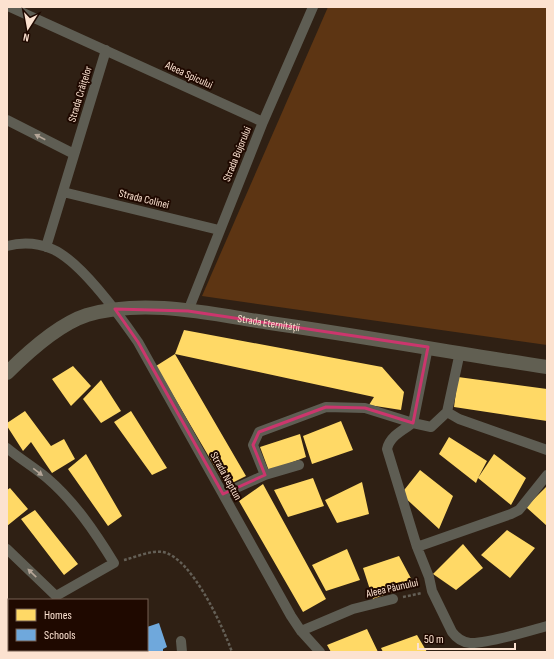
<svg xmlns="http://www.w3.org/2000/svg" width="554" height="659" font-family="'Sofia Sans Condensed',sans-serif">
  <rect width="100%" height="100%" fill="#2f2014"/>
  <!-- green -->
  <path fill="#5d3513" d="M328,7H547V345L202,296Z"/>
  <!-- homes -->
  <path fill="#ffd966" d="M184,330L382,367L404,392L401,410L369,405L374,397L175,354Z
    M175,354L246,476L226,486L156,366Z
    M73,366L91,386L71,406L52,379Z
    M458,377L547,389V421L454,407Z
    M101,380L121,411L101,423L83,399Z
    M25,411L51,446L64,439L75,459L52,473L31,442L23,451L7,426V423Z
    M131,411L167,468L152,475L114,422Z
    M341,421L353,450L312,464L303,436Z
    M300,434L306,457L269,471L260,447Z
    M449,437L487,461L478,478L494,454L526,478L511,505L478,478L476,483L439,454Z
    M86,454L122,516L108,526L68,469Z
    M420,470L453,496L439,529L401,494Z
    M313,478L324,506L288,517L274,490Z
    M362,482L369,514L337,523L325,500Z
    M263,484L326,599L303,612L239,501Z
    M547,486V526L526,507Z
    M10,488L28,509L7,526V490Z
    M35,510L78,564L64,575L21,519Z
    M507,530L535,548L510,578L481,555Z
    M463,544L483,568L456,590L433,574Z
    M347,549L360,580L326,591L312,565Z
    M399,556L414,584L373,599L363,568Z
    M367,629L378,652H331L327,645Z
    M417,635L427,652H383L381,648Z"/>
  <!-- schools -->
  <path fill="#6fa8dc" d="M159,623L167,647L163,649V652H100L99,650H147V627Z"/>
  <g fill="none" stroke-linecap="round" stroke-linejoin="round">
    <!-- path -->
    <path stroke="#645f56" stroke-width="2.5" stroke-dasharray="3 2" stroke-linecap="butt" d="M124,560C136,557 151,550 163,552C192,558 223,627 232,652
      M403,597L422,593"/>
    <!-- street -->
    <path stroke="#5e5d53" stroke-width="10" d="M10,7L263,122
      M7,120L74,154
      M63,192L219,230
      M7,246C22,242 38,243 52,249C81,261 120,316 138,342L291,616L301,631L320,652
      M46,247L106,50
      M188,311L263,122L313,7
      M460,352L447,412L459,419L547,450
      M447,412L431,427L413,423C403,430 390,436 387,449L417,547L429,577L432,591L452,632C457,639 462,642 470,643C487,644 529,631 547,626
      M7,448C20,459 34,467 47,478C74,501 95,532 114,563L56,596V600
      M265,475L253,445L259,432L326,407L365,408L413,423L428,347
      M223,494L265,475L299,465
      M417,547L511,514L519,510L547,475
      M7,549L56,596
      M301,631L353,609L393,599
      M181,641L182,652
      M58,650L59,652"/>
    <!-- secondary -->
    <path stroke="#615f52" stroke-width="14" id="s1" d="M7,373C28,352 59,324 87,315C146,298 211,314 270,323C362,336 454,353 547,367"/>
  </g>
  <!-- one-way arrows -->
  <defs><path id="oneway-solid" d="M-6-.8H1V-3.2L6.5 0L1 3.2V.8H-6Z"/></defs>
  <g fill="#b5a698">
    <use href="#oneway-solid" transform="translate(40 137) rotate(-153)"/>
    <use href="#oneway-solid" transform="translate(38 472) rotate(37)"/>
    <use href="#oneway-solid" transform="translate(32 573) rotate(-136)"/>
  </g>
  <!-- marked area -->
  <path fill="none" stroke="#cb366d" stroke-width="3" stroke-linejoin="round" d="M115,309L188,311L428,347L413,423L365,408L326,407L259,432L253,445L265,475L223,494L138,342Z"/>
  <g text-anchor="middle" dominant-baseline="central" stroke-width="4" stroke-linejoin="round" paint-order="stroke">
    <!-- street labels -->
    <g font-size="11" fill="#fce2d0" stroke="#1f0900">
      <text transform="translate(189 75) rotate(25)">Aleea Spicului</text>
      <text transform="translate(80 94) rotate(-73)">Strada Crăițelor</text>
      <text transform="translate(237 154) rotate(-68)">Strada Bujorului</text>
      <text transform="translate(144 199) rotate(14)">Strada Colinei</text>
      <text stroke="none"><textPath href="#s1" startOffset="283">Strada Eternității</textPath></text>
      <text transform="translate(226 476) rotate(61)">Strada Neptun</text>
      <text transform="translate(392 588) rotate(-13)">Aleea Păunului</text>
    </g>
  </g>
  <!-- border -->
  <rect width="554" height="659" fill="none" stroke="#fce2d0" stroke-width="16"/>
  <!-- legend -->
  <rect x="8" y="599" width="140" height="52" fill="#1f0900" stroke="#776053"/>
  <rect x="16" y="609" width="20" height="12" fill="#ffd966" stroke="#776053"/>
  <text x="44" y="619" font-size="12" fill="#fce2d0">Homes</text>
  <rect x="16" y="629" width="20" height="12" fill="#6fa8dc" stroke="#776053"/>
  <text x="44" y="639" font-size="12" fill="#fce2d0">Schools</text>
  <!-- north arrow -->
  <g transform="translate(28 28) rotate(191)" stroke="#1f0900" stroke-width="3" paint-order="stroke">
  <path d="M0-3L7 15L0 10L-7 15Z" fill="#fce2d0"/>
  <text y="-6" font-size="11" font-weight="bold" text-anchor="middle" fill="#fce2d0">N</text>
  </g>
  <!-- scale -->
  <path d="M418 643v6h97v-6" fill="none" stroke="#fce2d0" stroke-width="2"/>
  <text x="424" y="643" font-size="12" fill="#fce2d0" stroke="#1f0900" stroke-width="3" paint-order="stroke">50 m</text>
</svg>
